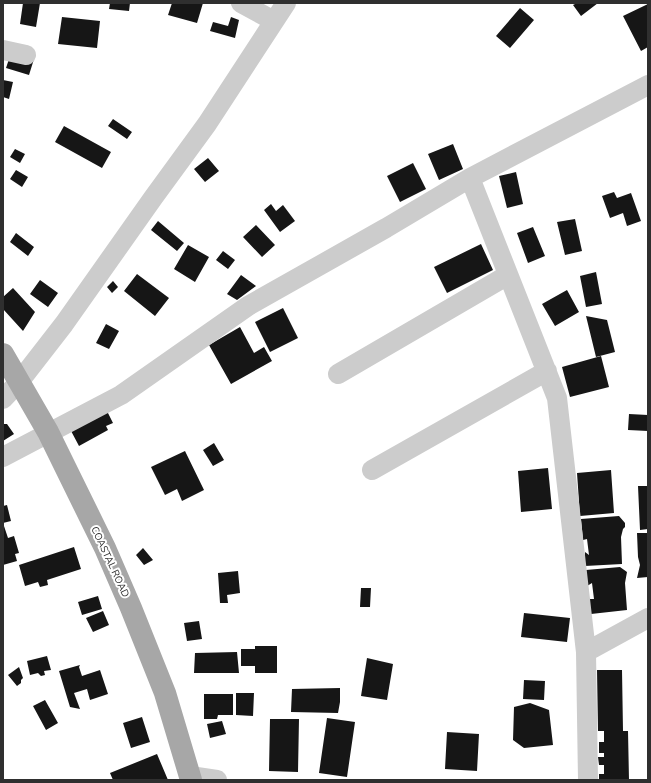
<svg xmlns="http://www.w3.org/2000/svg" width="651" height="783" font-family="'Nunito Sans',sans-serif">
  <rect width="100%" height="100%" fill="#fff"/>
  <!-- building -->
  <path fill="#161616" d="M23,3H40L36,27L20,24Z
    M110,3H130L129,11L109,9Z
    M172,3H203L197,23L168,15Z
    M577,3H598L581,16L573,5Z
    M648,4V47L641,51L623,16Z
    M520,8L534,20L510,48L496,36Z
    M62,17L100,21L97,48L58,44Z
    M231,17L239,20L235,38L210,31L213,22L228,26Z
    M11,53L34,59L29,75L6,68Z
    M3,80L13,82L9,99L3,97Z
    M113,119L132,132L127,139L108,126Z
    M64,126L111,152L102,168L55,142Z
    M453,144L463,169L439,180L428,154Z
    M15,149L25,154L20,163L10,157Z
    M208,158L219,171L205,182L194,169Z
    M413,163L426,189L400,202L387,176Z
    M16,170L28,177L22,187L10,179Z
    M516,172L523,204L507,208L499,176Z
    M614,192L617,198L631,193L641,221L627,226L623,213L610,218L602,196Z
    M271,204L276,211L283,205L295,221L280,232L264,210Z
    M575,219L582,251L565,255L557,222Z
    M158,221L184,243L177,251L151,230Z
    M256,225L275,245L262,257L243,237Z
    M533,227L545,256L528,263L517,233Z
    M16,233L34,247L28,256L10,242Z
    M481,244L493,270L447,293L434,267Z
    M188,245L209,257L195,282L174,269Z
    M223,251L235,260L228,269L216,260Z
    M596,272L602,304L586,307L580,276Z
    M137,274L169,298L155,316L124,291Z
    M241,275L256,286L237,300L227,294Z
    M40,280L58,293L48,307L30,294Z
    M113,281L118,287L112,293L107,287Z
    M13,288L35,312L23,331L3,309V297Z
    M567,290L579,312L555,326L542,304Z
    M283,308L298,338L270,352L255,322Z
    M586,316L607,320L615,352L596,357Z
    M106,324L119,331L109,349L96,343Z
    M240,327L254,353L264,347L272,361L231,384L209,345Z
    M601,356L609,387L570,397L562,367Z
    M106,409L113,423L106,426L108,430L79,446L70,429Z
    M629,414L648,415V431L628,430Z
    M3,424H7L14,434L3,441Z
    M214,443L224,460L213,466L203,450Z
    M185,451L204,490L182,501L177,489L165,495L151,467Z
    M548,468L552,509L521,512L518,471Z
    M611,470L614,513L580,516L577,473Z
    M638,486H648V529L640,530Z
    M7,505L11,521L3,523L8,538L14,536L19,553L15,554L17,561L3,565V506Z
    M619,516L625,523V527L623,529L621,537L622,564L585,566V552L589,555L587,539L583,540L581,519Z
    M637,533H648V577L637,578L640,565L638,557Z
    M74,547L81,569L47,580L48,585L40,587L38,582L25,586L19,565Z
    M143,548L153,560L144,565L136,555Z
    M620,567L627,572L625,583L627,610L591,614L589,599H594L592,583L587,586L586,570Z
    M238,571L240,593L227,595L228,603H220L218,573Z
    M361,588H371L370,607H360Z
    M98,596L102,609L82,615L78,602Z
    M103,611L109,625L93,632L86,618Z
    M524,613L570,618L567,642L521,637Z
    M199,621L202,639L187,641L184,623Z
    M255,646H277V673H255V666H241V649H255Z
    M237,652L239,673H194L195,653Z
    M47,656L51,670L44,671L45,675L41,676L38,673L30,675L27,661Z
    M367,658L393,664L387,700L361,696Z
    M80,665L79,667L82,676L100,670L108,694L90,700L87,689L74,693L80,709L70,707L59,671Z
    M19,667L23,678L21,680V683L17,686L8,675Z
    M597,670H622L623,731H628L629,780H599V774H604V765H599L598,757H604V753H599V742H604V731H598Z
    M524,680L545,681L544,700L523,699Z
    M340,688V702L338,713L291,712L292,689Z
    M236,693H254L253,716L236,715Z
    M204,694H233V715H218L217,719H204Z
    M45,700L58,723L46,730L33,706Z
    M530,703L549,710L553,745L524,748L513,740L514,707Z
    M142,717L150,742L131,748L123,723Z
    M327,718L355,722L347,777L319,773Z
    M270,719H299L298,772L269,771Z
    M222,721L226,734L210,738L207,724Z
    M447,732L479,734L477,771L445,769Z
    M157,754L168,780H113L110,773Z"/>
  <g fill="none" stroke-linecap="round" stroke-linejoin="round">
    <!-- minor -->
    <path stroke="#ccc" stroke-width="20" d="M241,3L274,21
      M3,50L26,55
      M470,178L557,398L586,652L588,780
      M338,374L508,275
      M3,399L19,382L64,324L153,198L207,124L286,3
      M3,457L121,395L248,306L386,228L470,178L648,85
      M372,470L547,371
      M586,652L648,618
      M190,776L217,780"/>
    <!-- major -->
    <path stroke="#a7a7a7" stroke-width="22" d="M3,354L48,432L105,548L131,608L165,693L191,780"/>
  </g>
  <g text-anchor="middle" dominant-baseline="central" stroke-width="4" stroke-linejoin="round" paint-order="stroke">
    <!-- street labels -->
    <g font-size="10" fill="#2f2f2f" stroke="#fff">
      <text transform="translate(110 562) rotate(65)">COASTAL ROAD</text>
    </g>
  </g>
  <!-- border -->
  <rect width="651" height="783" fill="none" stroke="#2f2f2f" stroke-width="8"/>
</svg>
